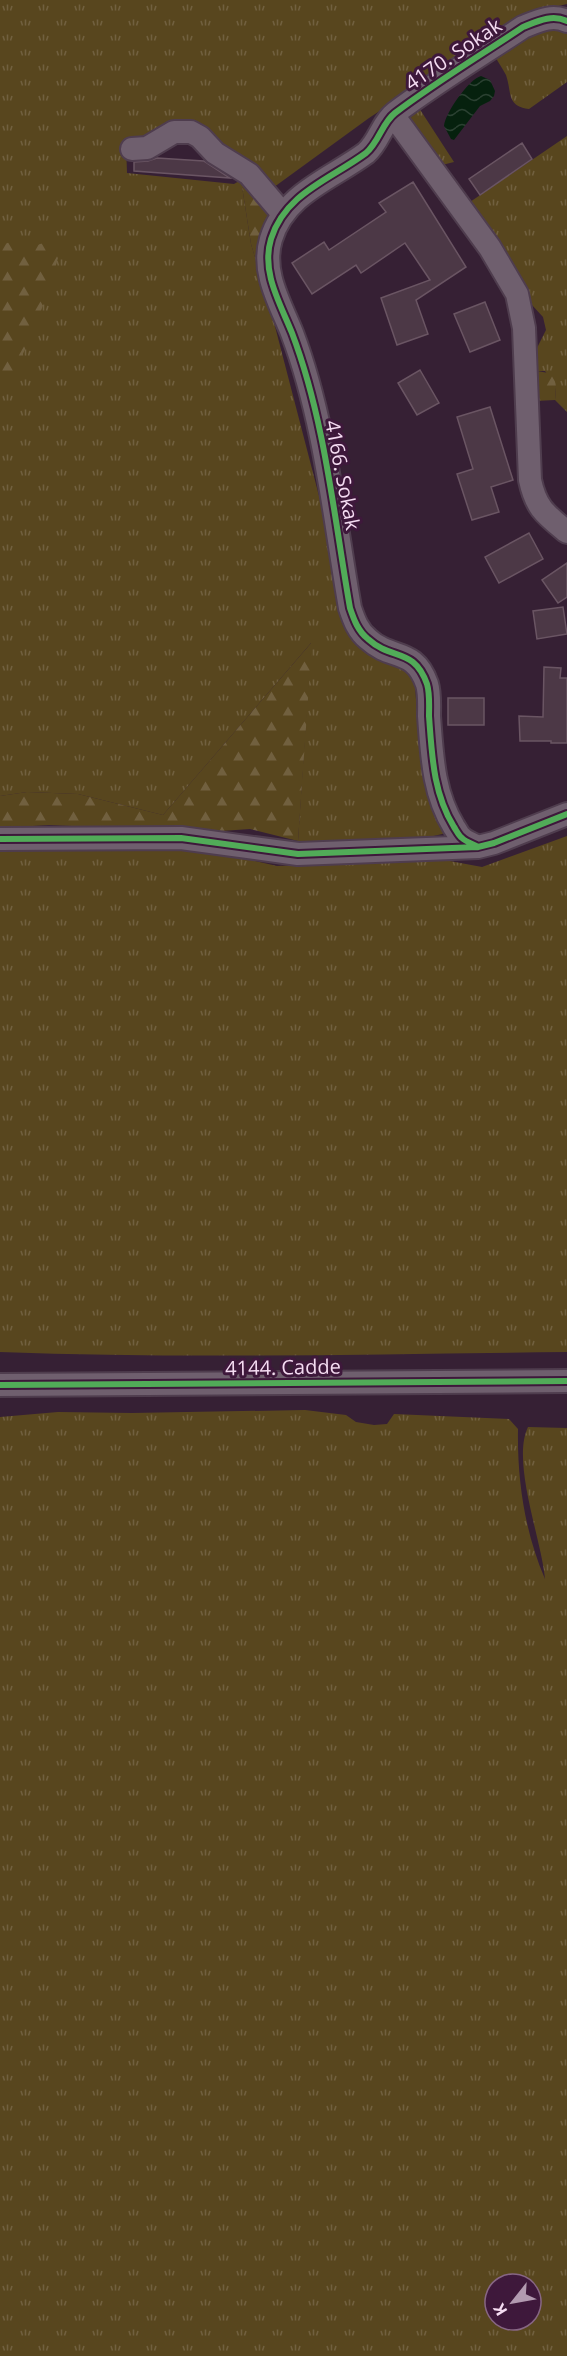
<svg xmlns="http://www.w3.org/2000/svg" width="567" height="2356" font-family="'Open Sans',sans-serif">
  <defs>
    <pattern id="grass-tufts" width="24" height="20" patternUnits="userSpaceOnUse" patternTransform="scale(1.5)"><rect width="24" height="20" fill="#58461e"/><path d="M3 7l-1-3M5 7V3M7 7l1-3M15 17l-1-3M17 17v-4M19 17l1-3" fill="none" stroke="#71603f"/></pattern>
    <pattern id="forest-firs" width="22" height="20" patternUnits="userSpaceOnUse" patternTransform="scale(1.5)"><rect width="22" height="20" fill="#58461e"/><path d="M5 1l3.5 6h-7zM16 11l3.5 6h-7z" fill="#71603f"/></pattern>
    <pattern id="water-waves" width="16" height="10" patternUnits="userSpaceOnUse" patternTransform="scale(1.5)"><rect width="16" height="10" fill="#06210e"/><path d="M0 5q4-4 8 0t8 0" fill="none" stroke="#2b4132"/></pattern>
  </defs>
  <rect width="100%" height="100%" fill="#362034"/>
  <!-- grass -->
  <path fill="url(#grass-tufts)" fill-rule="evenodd" d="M0,0H567V4L550,8L448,66L369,118L270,190L204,135L126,145L127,173L234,184L241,180L251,244L271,311L325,519L339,609L403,665L415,684L419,745L435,813L449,832C413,843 336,849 298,841L311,643L163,815L78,794L27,792L0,796Z
    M562,26L567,33V82L529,109C506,106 512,92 506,75C502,68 497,60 493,53L528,31Z
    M419,108L454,162L438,166L407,127L409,109Z
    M567,136V412L555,400L556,387L545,371H537L536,350L546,330L543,317L532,305L528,293L512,262L470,202Z
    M567,836V1352C378,1354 189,1359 0,1352V848L207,850L277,866L439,859L482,867Z
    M305,1410L346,1415L356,1422L374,1425L387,1424L394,1414L509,1419L518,1429C517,1480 525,1533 545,1579C542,1541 511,1462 528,1427L567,1428V2356H0V1417L58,1412L132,1413ZM495,2284H531V2320H495Z"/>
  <!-- forest -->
  <path fill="url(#forest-firs)" d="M241,180L276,212L265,225L258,268L251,244Z
    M63,237C51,294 27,349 0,401L1,245L20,239L37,245Z
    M537,371L554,374L556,387L555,400L535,401Z
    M312,642L298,841L250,829L207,832L49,825L0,828V796L27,792L78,794L163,815Z"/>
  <!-- water -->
  <path fill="url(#water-waves)" d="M481,76L490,80L495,91L494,96L490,101L480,106L454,140L451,139L444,126C445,113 469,79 481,76Z"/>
  <!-- building -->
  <path fill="#4c3846" stroke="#6a5563" stroke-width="1.5" d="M522,143L532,159L480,195L469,179Z
    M157,158L204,161L230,178L134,171V162L148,161Z
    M413,182L466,267L416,300L428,334L397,345L381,298L430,280L405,243L361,273L356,265L312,294L292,263L324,242L329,250L386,212L379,203Z
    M485,302L500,340L470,352L454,314Z
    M420,370L439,403L417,415L398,383Z
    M490,407L513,480L491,487L499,512L472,520L457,474L473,469L457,417Z
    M529,533L543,559L499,583L485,557Z
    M567,563V597L558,603L542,580Z
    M563,607L567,634L537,639L533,611Z
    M544,667L561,668L560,678H567V743H551V741H520L519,716L543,717Z
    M448,698H484V725H448Z"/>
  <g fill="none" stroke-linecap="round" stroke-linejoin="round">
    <defs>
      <path id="minor" d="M393,115L490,248L517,294L524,328L530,480C536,508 545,514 567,532
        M132,149L147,148L174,132H191L200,137L215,153L249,174L283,214
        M0,839L181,838L298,854L478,847L494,843L567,814
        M478,847C473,844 466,842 462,838C459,836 456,830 454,827C433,793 432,755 429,716C429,706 430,694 427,684C414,647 392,661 368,639C358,631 354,620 350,608C334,517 325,420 292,333C280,303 261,272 271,239C285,193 331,179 366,153C379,142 382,123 395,113C436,82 481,55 523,27C538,21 552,14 567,21
        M0,1385L567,1381"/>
    </defs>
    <!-- minor casing -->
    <use href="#minor" stroke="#4f3d4e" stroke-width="26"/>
    <!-- minor -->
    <use href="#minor" stroke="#6f5f6e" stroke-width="22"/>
    <defs>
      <path id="cycleway" d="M0,839L181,838L298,854L478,847L494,843L567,814
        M478,847C473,844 466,842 462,838C459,836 456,830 454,827C433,793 432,755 429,716C429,706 430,694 427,684C414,647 392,661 368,639C358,631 354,620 350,608C334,517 325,420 292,333C280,303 261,272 271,239C285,193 331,179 366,153C379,142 382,123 395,113C436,82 481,55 523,27C538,21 552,14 567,21
        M0,1385L567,1381"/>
    </defs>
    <!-- cycleway casing -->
    <use href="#cycleway" stroke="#3e183b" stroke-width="10"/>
    <!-- cycleway -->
    <use href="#cycleway" stroke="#51ab58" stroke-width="6"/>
  </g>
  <g text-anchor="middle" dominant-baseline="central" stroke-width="6" stroke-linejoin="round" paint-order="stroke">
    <!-- street labels -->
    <g font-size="20" fill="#f5dcf2" stroke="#3e183b">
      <text transform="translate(453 54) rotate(-34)">4170. Sokak</text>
      <text transform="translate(343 475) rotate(79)">4166. Sokak</text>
      <text transform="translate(283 1367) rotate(-1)">4144. Cadde</text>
    </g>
  </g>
  <!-- north arrow -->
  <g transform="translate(513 2302) rotate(239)"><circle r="28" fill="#3e183b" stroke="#876684" stroke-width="1.5"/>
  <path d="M0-4.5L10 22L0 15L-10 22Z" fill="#b29ab0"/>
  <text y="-9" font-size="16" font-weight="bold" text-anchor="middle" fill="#f5dcf2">K</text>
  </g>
</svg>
